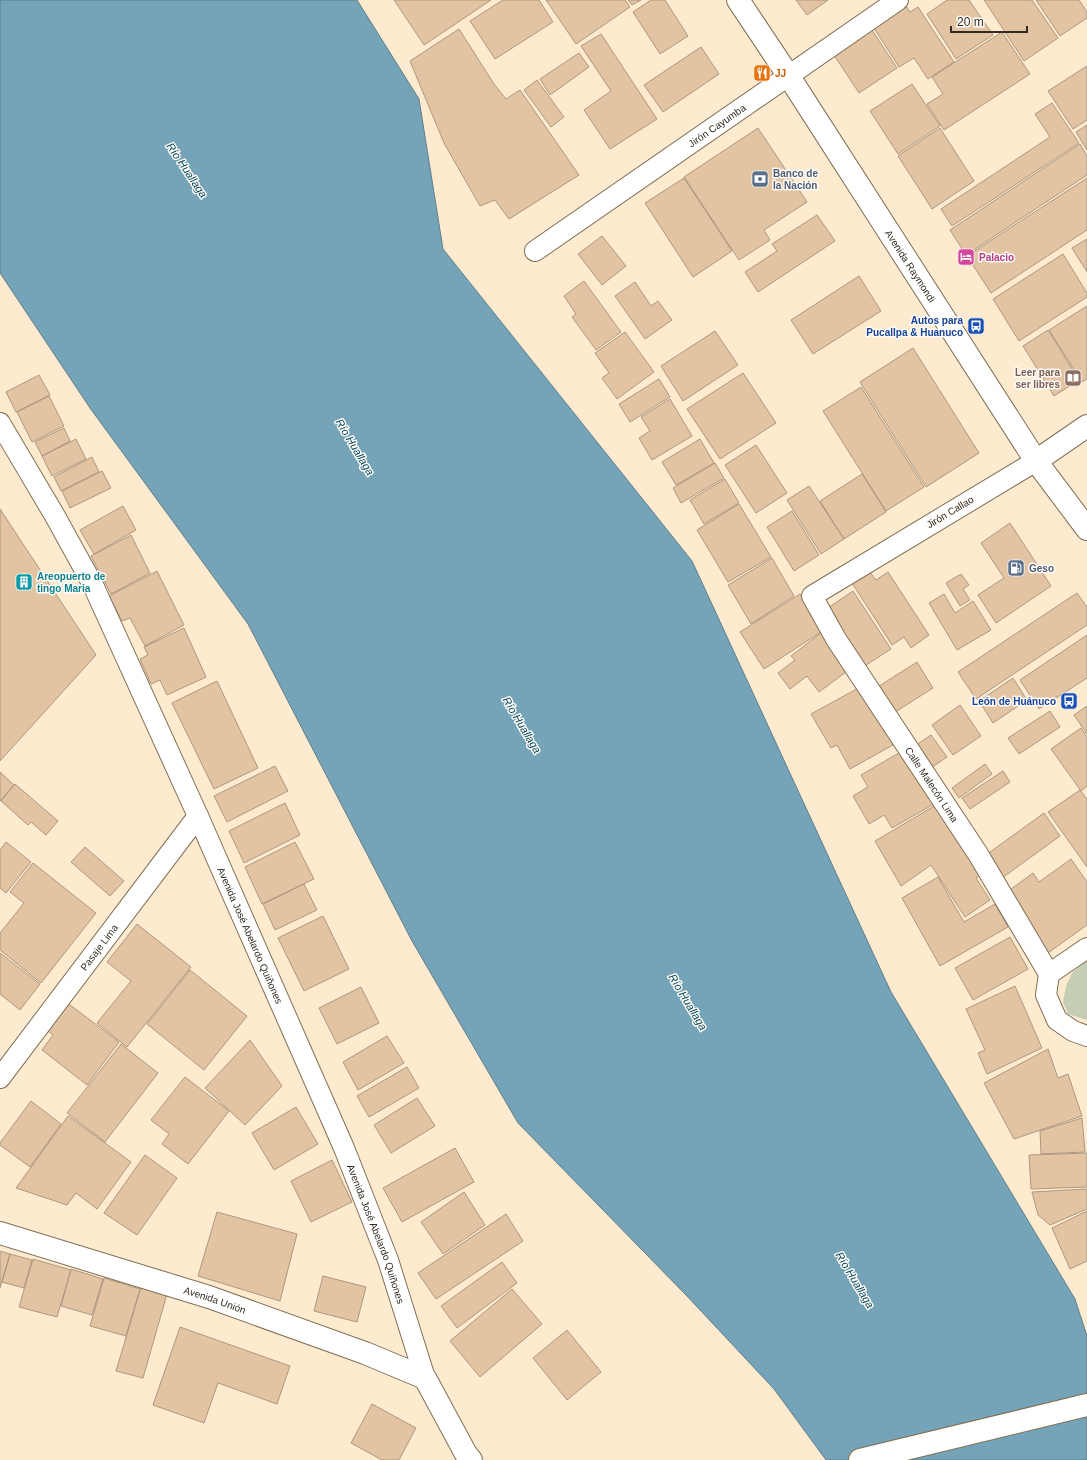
<svg xmlns="http://www.w3.org/2000/svg" width="1087" height="1460" font-family="Arial,sans-serif">
  <rect width="100%" height="100%" fill="#feebcf"/>
  <!-- green -->
  <path fill="#c3ceb2" d="M1087,960V1020L1068,1014L1063,1002L1066,986L1072,973Z"/>
  <!-- water -->
  <path fill="#75a3b7" stroke="#617f8a" d="M0,0H357L419,99L443,249L692,561L891,992L1075,1299L1087,1336V1460H826L774,1389L686,1295L518,1123L412,941L248,624L90,408L0,273Z"/>
  <!-- building -->
  <path fill="#e3c4a2" stroke="#ad977f" d="M394,0H491L424,45Z
    M503,0H539L553,22L495,59L470,21Z
    M546,0H625L630,7L576,44Z
    M628,0H641L632,5Z
    M651,0H665L688,36L660,54L633,12Z
    M796,0H828L807,15Z
    M947,0H969L993,35L956,59L927,14Z
    M984,0H1032L1058,38L1024,61Z
    M1036,0H1079L1087,12V18L1060,36Z
    M904,3L910,12L918,7L954,62L928,79L914,58L899,67L872,25Z
    M870,27L897,68L859,93L832,52Z
    M459,29L494,84L506,99L520,90L579,175L509,219L495,200L480,206L444,143L410,61Z
    M1002,32L1030,74L944,130L927,104L943,94L932,77Z
    M601,34L657,119L610,149L584,110L611,91L581,46Z
    M701,47L719,74L663,112L644,85Z
    M579,53L589,67L550,95L540,79Z
    M1087,66V120L1073,129L1048,91Z
    M537,80L564,117L551,127L524,90Z
    M912,84L940,126L898,154L870,111Z
    M1052,103L1079,143L952,226L941,209L1050,137L1035,114Z
    M1087,125V150L1076,132Z
    M758,128L807,202L764,230L770,240L739,260L684,177Z
    M940,128L974,181L932,209L898,156Z
    M1080,144L1087,156V175L966,255L950,230Z
    M684,178L732,251L693,277L645,203Z
    M1087,178V230L991,293L967,256Z
    M817,215L835,241L758,292L745,272L777,251L772,244Z
    M602,236L626,266L602,285L578,254Z
    M1087,239V272L1072,248Z
    M1063,254L1087,293V297L1019,341L993,299Z
    M859,276L881,311L813,354L791,320Z
    M584,281L621,332L596,350L572,317L576,314L564,296Z
    M635,282L651,306L658,301L672,320L645,339L615,296Z
    M1087,306V379L1082,382L1049,330Z
    M1048,330L1079,380L1054,396L1023,346Z
    M715,331L738,365L683,401L661,366Z
    M625,332L654,372L617,399L602,378L609,373L595,353Z
    M913,348L979,453L926,487L860,382Z
    M743,373L776,423L720,459L687,409Z
    M39,375L50,395L16,412L6,392Z
    M659,379L670,397L630,422L619,404Z
    M861,387L924,487L886,511L823,411Z
    M49,396L64,426L32,442L17,412Z
    M670,399L692,436L652,460L639,438L650,431L641,417Z
    M64,428L70,441L42,456L35,442Z
    M76,439L86,459L52,476L42,456Z
    M700,439L714,463L676,485L662,462Z
    M756,445L787,493L756,513L725,465Z
    M92,457L99,472L61,491L54,477Z
    M715,463L724,478L681,503L673,488Z
    M102,471L111,488L70,508L62,491Z
    M862,474L886,512L844,539L820,501Z
    M725,479L739,503L704,524L690,500Z
    M809,486L844,539L821,554L787,500Z
    M739,504L771,557L728,582L697,530Z
    M123,506L136,530L94,554L80,530Z
    M0,509L96,655L0,761Z
    M792,511L819,555L794,571L767,527Z
    M1010,523L1051,586L996,623L978,595L1004,578L981,543Z
    M131,535L150,573L111,594L91,556Z
    M772,558L794,596L751,624L728,585Z
    M157,571L184,625L145,646L130,618L122,621L109,596Z
    M869,571L876,580L888,572L929,635L911,648L904,637L892,645L852,583Z
    M961,574L969,585L963,589L970,600L960,606L946,583Z
    M853,591L891,649L860,669L822,612Z
    M1077,593L1087,607V625L976,699L958,672Z
    M800,594L824,630L764,669L740,632Z
    M944,594L955,613L973,601L991,630L957,650L929,603Z
    M184,628L206,677L167,695L160,680L151,684L140,659L148,655L144,647Z
    M822,632L850,669L819,692L807,676L790,689L778,673L795,660L791,656Z
    M1087,635V678L1039,709L1020,680Z
    M917,662L933,688L889,716L873,690Z
    M1013,678L1027,700L993,723L979,701Z
    M217,681L258,768L214,789L172,703Z
    M864,685L900,741L850,769L837,745L831,748L811,714Z
    M960,705L981,736L953,755L932,725Z
    M1087,706V734L1074,715Z
    M1050,711L1060,727L1019,754L1008,738Z
    M1081,728L1087,737V786L1081,791L1051,749Z
    M931,735L947,757L928,770L912,748Z
    M904,750L934,804L892,828L884,815L869,824L853,796L868,787L861,775Z
    M985,764L992,774L959,798L952,788Z
    M275,766L288,791L227,822L214,796Z
    M1003,771L1010,782L970,809L962,798Z
    M0,772L14,785L0,801Z
    M15,784L58,821L46,835L31,822L28,825L1,801Z
    M1080,790L1087,799V867L1048,812Z
    M941,802L986,872L976,878L990,900L965,917L931,865L901,886L875,841Z
    M285,803L300,835L244,863L229,831Z
    M1044,813L1060,836L1002,878L986,855Z
    M6,842L31,862L6,893L0,888V850Z
    M295,842L314,879L262,904L245,867Z
    M85,847L124,881L110,896L71,862Z
    M1071,859L1087,882V925L1045,955L1003,895L1033,873L1039,882Z
    M33,863L96,913L41,983L0,950V933L24,903L10,892Z
    M938,877L964,922L995,904L1008,927L940,966L902,898Z
    M304,884L317,910L275,930L263,904Z
    M323,916L349,969L304,991L278,938Z
    M137,924L191,967L127,1047L97,1023L131,981L107,962Z
    M1010,937L1028,969L973,1000L955,968Z
    M0,953L40,984L20,1010L0,994Z
    M190,970L247,1016L204,1070L147,1024Z
    M1015,986L1042,1048L987,1074L978,1053L985,1050L966,1009Z
    M361,987L379,1023L337,1044L319,1008Z
    M69,1004L119,1042L87,1085L42,1050L53,1035L48,1031Z
    M387,1036L404,1063L358,1090L343,1062Z
    M250,1040L282,1086L245,1125L205,1088Z
    M121,1044L158,1073L105,1142L67,1113Z
    M1048,1049L1058,1078L1068,1074L1082,1116L1014,1139L984,1083Z
    M407,1067L419,1088L369,1117L357,1096Z
    M185,1077L229,1111L188,1164L162,1144L169,1134L151,1120Z
    M417,1098L435,1126L391,1153L374,1125Z
    M31,1101L61,1124L30,1167L0,1145V1143Z
    M296,1107L318,1144L274,1170L252,1133Z
    M68,1116L131,1162L97,1209L76,1193L67,1205L16,1188Z
    M1082,1118L1085,1152L1041,1154L1040,1131Z
    M455,1148L474,1182L402,1222L383,1188Z
    M1087,1153V1187L1031,1189L1029,1155Z
    M145,1155L177,1178L137,1235L104,1213Z
    M332,1160L352,1202L311,1222L291,1181Z
    M1087,1189V1209L1050,1225L1038,1215L1032,1192Z
    M464,1192L485,1225L443,1254L421,1222Z
    M1087,1211V1261L1070,1269L1052,1228Z
    M217,1212L297,1234L280,1301L198,1276Z
    M506,1214L523,1241L436,1299L418,1273Z
    M0,1251L10,1254L0,1288Z
    M10,1254L32,1260L24,1288L2,1282Z
    M33,1259L71,1270L57,1317L19,1307Z
    M502,1262L517,1283L457,1328L441,1306Z
    M71,1269L103,1279L92,1315L61,1306Z
    M323,1276L366,1287L357,1322L314,1311Z
    M104,1278L140,1289L126,1336L90,1326Z
    M141,1287L167,1294L143,1378L116,1371Z
    M512,1289L542,1324L480,1377L450,1341Z
    M180,1327L290,1366L277,1404L218,1383L204,1423L153,1405Z
    M567,1330L601,1372L567,1400L533,1358Z
    M372,1404L416,1428L399,1460H382L351,1443Z"/>
  <g fill="none" stroke-linecap="round" stroke-linejoin="round">
    <defs>
      <g id="minor">
        <path id="s1" d="M535,251L898,0"/>
        <path id="s2" d="M0,423L55,516L93,585L198,816L344,1148L388,1260L425,1378"/>
        <path id="s3" d="M1036,461L812,596L836,639L978,854L1049,974"/>
        <path d="M1087,948L1049,974L1046,995L1057,1020L1073,1031L1087,1036"/>
        <path id="s4" d="M0,1078L198,816"/>
      </g>
      <path id="tertiary" d="M1036,461L1087,426"/>
      <g id="secondary">
        <path id="s5" d="M0,1233L209,1297L365,1353L425,1378L466,1454L471,1460"/>
      </g>
      <path id="primary" d="M860,1460L1087,1405"/>
      <g id="trunk">
        <path id="s6" d="M738,0L788,75L1036,461L1087,529"/>
      </g>
    </defs>
    <!-- minor casing -->
    <use href="#minor" stroke="#806f56" stroke-width="22"/>
    <!-- tertiary casing -->
    <use href="#tertiary" stroke="#806f56" stroke-width="24"/>
    <!-- secondary casing -->
    <use href="#secondary" stroke="#806f56" stroke-width="24"/>
    <!-- primary casing -->
    <use href="#primary" stroke="#806f56" stroke-width="24"/>
    <!-- trunk casing -->
    <use href="#trunk" stroke="#806f56" stroke-width="24"/>
    <!-- minor -->
    <use href="#minor" stroke="#fff" stroke-width="20"/>
    <!-- tertiary -->
    <use href="#tertiary" stroke="#fff" stroke-width="22"/>
    <!-- secondary -->
    <use href="#secondary" stroke="#fff" stroke-width="22"/>
    <!-- primary -->
    <use href="#primary" stroke="#fff" stroke-width="22"/>
    <!-- trunk -->
    <use href="#trunk" stroke="#fff" stroke-width="22"/>
  </g>
  <!-- icons -->
  <defs>
    <symbol id="restaurant-square" viewBox="-11 -11 22 22"><rect x="-9" y="-9" width="18" height="18" rx="4" fill="#e8710a" stroke="#fefaf5"/><path d="M-5-6h1v4h1v-4h1v4h1v-4h1v5L-1.5 .5V6h-2V.5L-5-1ZM5-6V6H3V1.5H1.5Q1.5-4 5-6Z" fill="#fff"/></symbol>
    <symbol id="bank-square" viewBox="-11 -11 22 22"><rect x="-9" y="-9" width="18" height="18" rx="4" fill="#5c6f8a" stroke="#fefaf5"/><path d="M-6-4H6V4H-6ZM0-2.3a2.3 2.3 0 1 0 0 4.6a2.3 2.3 0 1 0 0-4.6Z" fill="#fff"/></symbol>
    <symbol id="hotel-square" viewBox="-11 -11 22 22"><rect x="-9" y="-9" width="18" height="18" rx="4" fill="#d1479c" stroke="#fefaf5"/><path d="M-6-4.5h1.5V1H6V5H4.5V3h-9V5H-6ZM-4 0a1.8 1.8 0 1 1 3.6 0ZM.5 0V-2.5h3Q6-2.5 6 0Z" fill="#fff"/></symbol>
    <symbol id="bus-square" viewBox="-11 -11 22 22"><rect x="-9" y="-9" width="18" height="18" rx="4" fill="#1a4fb4" stroke="#fefaf5"/><path d="M-5-6H5V4H4V6H2V4H-2V6H-4V4H-5ZM-3.5-4V0h7V-4ZM-3.5 1.2v1.5H-2V1.2ZM2 1.2v1.5H3.5V1.2Z" fill="#fff"/></symbol>
    <symbol id="library-square" viewBox="-11 -11 22 22"><rect x="-9" y="-9" width="18" height="18" rx="4" fill="#8d6e63" stroke="#fefaf5"/><path d="M-6-4Q-3-5.5-.7-3.5V5Q-3 3-6 4ZM6-4Q3-5.5 .7-3.5V5Q3 3 6 4Z" fill="#fff"/></symbol>
    <symbol id="fuel-square" viewBox="-11 -11 22 22"><rect x="-9" y="-9" width="18" height="18" rx="4" fill="#5c6f8a" stroke="#fefaf5"/><path d="M-5.5-6h7V0h2V4h1.3V-2.5L3-4.5l.8-.8L6-3V5H2.5V1h-1V6h-7ZM-4.2-4.7v3.2H.2V-4.7Z" fill="#fff"/></symbol>
    <symbol id="building-square" viewBox="-11 -11 22 22"><rect x="-9" y="-9" width="18" height="18" rx="4" fill="#0f9aa8" stroke="#fefaf5"/><path d="M-4-6H4V6H1V3H-1V6H-4ZM-2.5-4.3h1.7v1.8h-1.7ZM.8-4.3h1.7v1.8H.8ZM-2.5-1h1.7V.8h-1.7ZM.8-1h1.7V.8H.8Z" fill="#fff"/></symbol>
  </defs>
  <g fill-rule="evenodd">
    <use href="#restaurant-square" x="752" y="63" width="20" height="20"/>
    <use href="#bank-square" x="750" y="169" width="20" height="20"/>
    <use href="#hotel-square" x="956" y="247" width="20" height="20"/>
    <use href="#bus-square" x="966" y="316" width="20" height="20"/>
    <use href="#library-square" x="1063" y="368" width="20" height="20"/>
    <use href="#fuel-square" x="1006" y="558" width="20" height="20"/>
    <use href="#building-square" x="14" y="572" width="20" height="20"/>
    <use href="#bus-square" x="1059" y="691" width="20" height="20"/>
  </g>
  <g text-anchor="middle" dominant-baseline="central" stroke-width="3" stroke-linejoin="round" paint-order="stroke">
    <!-- food labels -->
    <g font-size="10" font-weight="bold" fill="#c56008" stroke="#fefaf5" text-anchor="start">
      <text x="775" y="73">JJ</text>
    </g>
    <!-- street labels -->
    <g font-size="10" fill="#332b21" stroke="#fefaf5">
      <text stroke="none"><textPath href="#s1" startOffset="221">Jirón Cayumba</textPath></text>
      <text stroke="none"><textPath href="#s6" startOffset="317">Avenida Raymondi</textPath></text>
      <text transform="translate(950 512) rotate(-31)">Jirón Callao</text>
      <text stroke="none"><textPath href="#s3" startOffset="485">Calle Malecón Lima</textPath></text>
      <text stroke="none"><textPath href="#s2" startOffset="571">Avenida José Abelardo Quiñones</textPath></text>
      <text stroke="none"><textPath href="#s4" startOffset="164">Pasaje Lima</textPath></text>
      <text stroke="none"><textPath href="#s2" startOffset="895">Avenida José Abelardo Quiñones</textPath></text>
      <text stroke="none"><textPath href="#s5" startOffset="225">Avenida Unión</textPath></text>
    </g>
    <!-- service labels -->
    <g font-size="10" font-weight="bold" fill="#4e5e75" stroke="#fefaf5" text-anchor="start">
      <text x="773" y="173">Banco de<tspan x="773" dy="12">la Nación</tspan></text>
      <text x="1029" y="568">Geso</text>
    </g>
    <!-- hotel labels -->
    <g font-size="10" font-weight="bold" fill="#b23c85" stroke="#fefaf5" text-anchor="start">
      <text x="979" y="257">Palacio</text>
    </g>
    <!-- transit labels -->
    <g font-size="10" font-weight="bold" fill="#164399" stroke="#fefaf5" text-anchor="end">
      <text x="963" y="320">Autos para<tspan x="963" dy="12">Pucallpa &amp; Huanuco</tspan></text>
      <text x="1056" y="701">León de Huánuco</text>
    </g>
    <!-- education labels -->
    <g font-size="10" font-weight="bold" fill="#785e54" stroke="#fefaf5" text-anchor="end">
      <text x="1060" y="372">Leer para<tspan x="1060" dy="12">ser libres</tspan></text>
    </g>
    <!-- culture labels -->
    <g font-size="10" font-weight="bold" fill="#0d838f" stroke="#fefaf5" text-anchor="start">
      <text x="37" y="576">Areopuerto de<tspan x="37" dy="12">tingo Maria</tspan></text>
    </g>
    <!-- water labels -->
    <g font-size="11" font-style="italic" fill="#01465b" stroke="#fefaf5">
      <text transform="translate(187 170) rotate(56)">Río Huallaga</text>
      <text transform="translate(355 447) rotate(59)">Río Huallaga</text>
      <text transform="translate(522 725) rotate(59)">Río Huallaga</text>
      <text transform="translate(688 1002) rotate(59)">Río Huallaga</text>
      <text transform="translate(855 1280) rotate(59)">Río Huallaga</text>
    </g>
  </g>
  <!-- scale -->
  <path d="M951 26v6h76v-6" fill="none" stroke="#332b21" stroke-width="2"/>
  <text x="957" y="26" font-size="12" fill="#332b21" stroke="#fefaf5" stroke-width="3" paint-order="stroke">20 m</text>
</svg>
